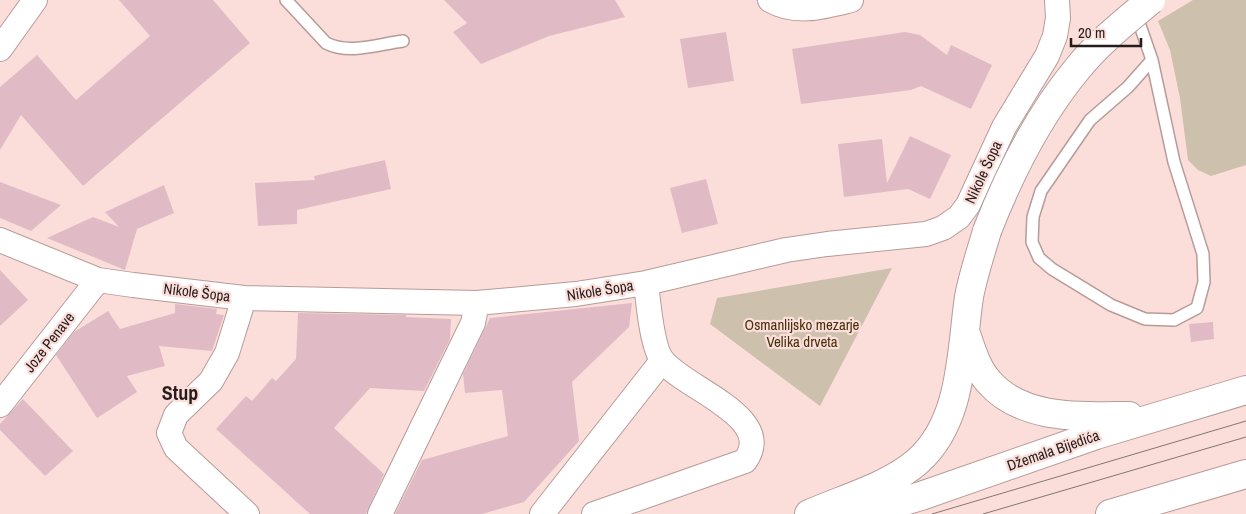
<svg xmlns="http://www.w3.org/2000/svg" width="1246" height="514" font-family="'Archivo Narrow',sans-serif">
  <rect width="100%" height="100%" fill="#fbdeda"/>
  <!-- green -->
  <path fill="#cdc0ac" d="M1193,0H1246V165L1211,176L1198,170L1188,160L1180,98L1170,50L1158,21Z
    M892,268L820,406L710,324L717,298Z"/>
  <!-- building -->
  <path fill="#e0bbc5" d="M119,0H213L250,43L83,186L21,115L0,150V87L37,55L76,100L150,36Z
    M444,0H615L625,17L549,36L481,64L453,32L467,23Z
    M726,32L734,81L688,88L680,39Z
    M905,32L920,35L947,55L951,45L992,65L971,109L921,86L911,90L801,104L792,49Z
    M910,136L951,155L930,199L908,189L844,197L838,144L882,139L887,183Z
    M385,160L391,189L297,210V224L258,226L255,183L315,180L314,176Z
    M706,179L718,224L682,233L670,188Z
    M0,182L61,205L31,231L0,218Z
    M164,185L174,213L137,229L125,270L47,238L93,217L119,227L105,212Z
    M0,270L28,300L0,326Z
    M632,303L629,327L572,382L579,441L524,502L482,514H395L422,460L508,436L502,390L465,393L463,374L490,318Z
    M175,304L217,309L216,314L224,315L212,351L159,346L165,366L127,376L137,392L97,418L56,355L74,332L108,311L120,329L175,313Z
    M298,313L406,315V317L451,319L450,339L424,391L370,388L334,428L384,474L366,514H310L216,429L246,396L252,401L272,378L276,381L296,359Z
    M1213,322L1214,339L1191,342L1189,324Z
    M23,399L73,451L45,476L0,430V424Z"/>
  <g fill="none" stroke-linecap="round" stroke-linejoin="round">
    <defs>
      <path id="service" d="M286,0L326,43C349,55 379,44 403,41
        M1136,14L1152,60L1174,162L1203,254L1204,282L1197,308L1174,320L1145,319L1111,305L1052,269L1039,258L1032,242L1033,217L1041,191L1090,120L1128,87L1152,60"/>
      <path id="minor" d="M770,0C796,15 823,7 851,0
        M0,49L35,0
        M0,240L98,280L133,285L244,298L477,303L576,294L646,283L786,250L827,244L926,234L943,228L959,217L968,205L1004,127L1047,56L1055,36L1058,18L1057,0
        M244,298L227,353L211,381L176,415L169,433L176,448L247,514
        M0,405L98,280
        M380,514L473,323L477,303
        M542,514L662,361
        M594,514L745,461C777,417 685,389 663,361C652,349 648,300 646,283"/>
      <path id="primary" d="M966,334C972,351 977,369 989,382C1023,421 1083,416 1129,416
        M809,514C843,499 890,486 918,461C963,421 961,351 969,297C973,275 981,252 987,231
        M861,514L921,496L1096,435L1246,390
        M1110,514L1246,474"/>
    </defs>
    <!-- service casing -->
    <use href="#service" stroke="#b69b98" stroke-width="14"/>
    <!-- minor casing -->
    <use href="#minor" stroke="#b69b98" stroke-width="26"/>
    <!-- primary casing -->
    <use href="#primary" stroke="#b69b98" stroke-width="30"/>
    <!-- service -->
    <use href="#service" stroke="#fff" stroke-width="11"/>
    <!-- minor -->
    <use href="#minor" stroke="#fff" stroke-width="24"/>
    <!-- primary -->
    <use href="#primary" stroke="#fff" stroke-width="28"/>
    <!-- tram -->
    <path stroke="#877572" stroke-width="1" d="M932,514L1246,421
      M983,514L1246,437"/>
    <defs>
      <path id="primary-bridge" d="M987,231C1010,172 1038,116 1078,68C1099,42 1126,21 1151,0"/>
    </defs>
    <!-- primary-bridge casing -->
    <use href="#primary-bridge" stroke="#b69b98" stroke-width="30" stroke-linecap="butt"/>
    <!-- primary-bridge -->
    <use href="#primary-bridge" stroke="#fff" stroke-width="28"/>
  </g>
  <g text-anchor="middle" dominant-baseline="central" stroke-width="4.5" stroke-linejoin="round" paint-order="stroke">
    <!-- street labels -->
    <g font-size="15" fill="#261c1b" stroke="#fbdeda">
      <text transform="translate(983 172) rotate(-65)">Nikole Šopa</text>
      <text transform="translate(600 290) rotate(-9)">Nikole Šopa</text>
      <text transform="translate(197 292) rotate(7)">Nikole Šopa</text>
      <text transform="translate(49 342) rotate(-52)">Joze Penave</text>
      <text transform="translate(1053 450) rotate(-19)">Džemala Bijedića</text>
    </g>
    <!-- park labels -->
    <g font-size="15" fill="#453009" stroke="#fbdeda">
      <text x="802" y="324">Osmanlijsko mezarje<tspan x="802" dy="17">Velika drveta</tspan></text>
    </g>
    <!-- district labels -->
    <g font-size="20" font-weight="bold" fill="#261c1b" stroke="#fbdeda">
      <text x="180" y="392">Stup</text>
    </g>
  </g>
  <!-- scale -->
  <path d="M1071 38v8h70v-8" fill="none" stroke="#261c1b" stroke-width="2.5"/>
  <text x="1078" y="38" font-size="15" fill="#261c1b" stroke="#fbdeda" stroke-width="4" paint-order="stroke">20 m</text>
</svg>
